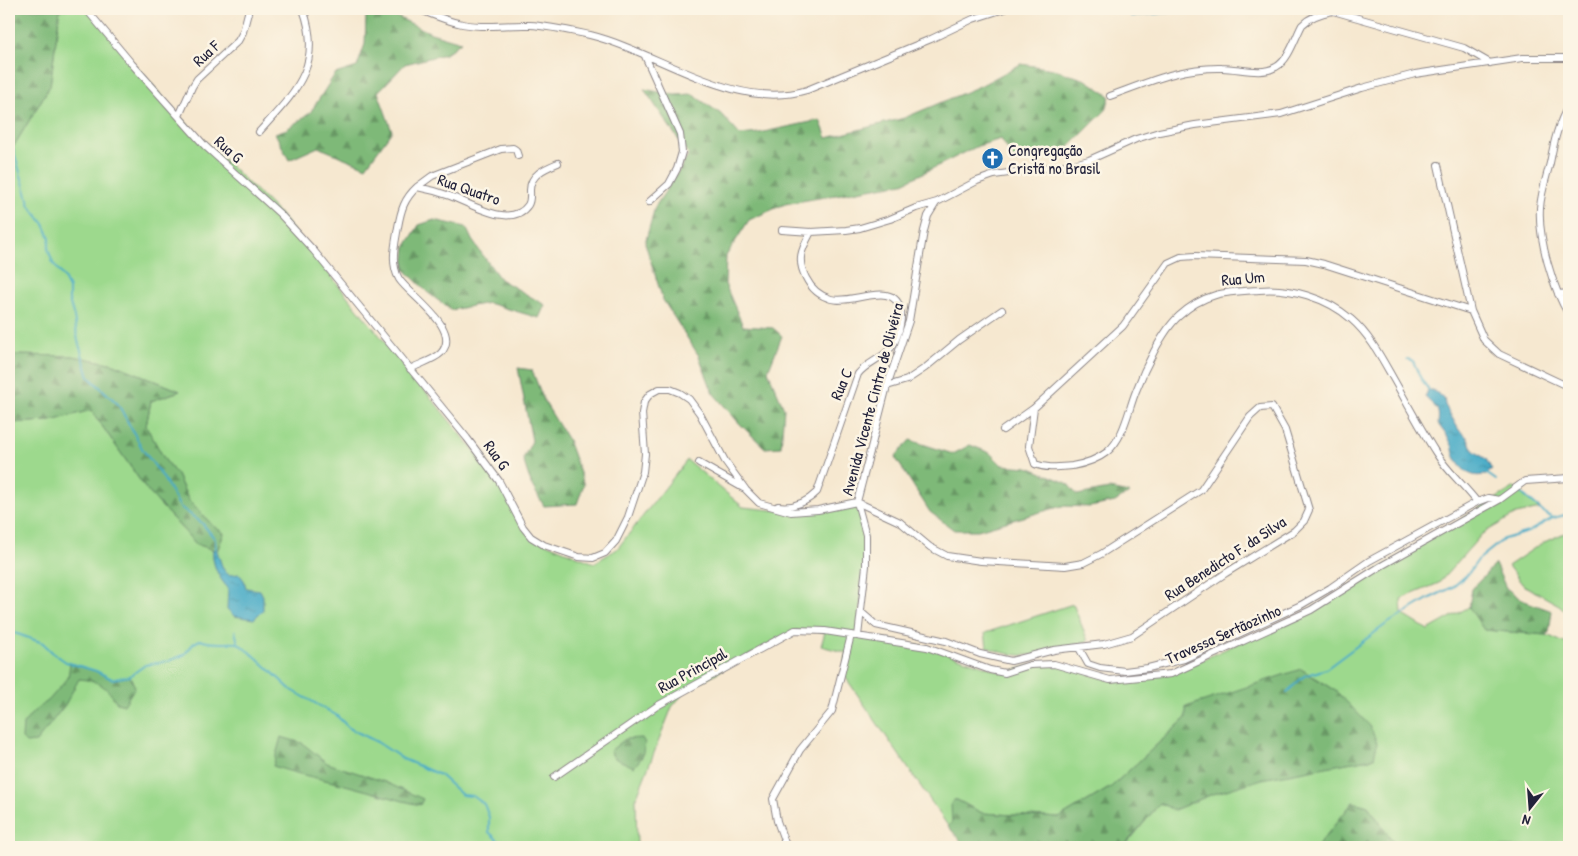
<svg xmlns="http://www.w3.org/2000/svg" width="1578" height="856" font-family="'Patrick Hand',sans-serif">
  <defs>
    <pattern id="forest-firs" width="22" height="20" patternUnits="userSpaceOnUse" patternTransform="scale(1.25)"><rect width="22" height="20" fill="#7eb978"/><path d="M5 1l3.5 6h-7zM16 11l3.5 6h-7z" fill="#679664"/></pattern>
    <pattern id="water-ripples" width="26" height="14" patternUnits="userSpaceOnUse" patternTransform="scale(1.25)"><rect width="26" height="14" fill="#48acc7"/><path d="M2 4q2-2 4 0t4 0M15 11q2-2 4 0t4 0" fill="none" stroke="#3c8ca3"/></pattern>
  </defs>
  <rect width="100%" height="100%" fill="#fcf5e5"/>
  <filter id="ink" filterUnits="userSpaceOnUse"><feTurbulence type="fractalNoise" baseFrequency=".02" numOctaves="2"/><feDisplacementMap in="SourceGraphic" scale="10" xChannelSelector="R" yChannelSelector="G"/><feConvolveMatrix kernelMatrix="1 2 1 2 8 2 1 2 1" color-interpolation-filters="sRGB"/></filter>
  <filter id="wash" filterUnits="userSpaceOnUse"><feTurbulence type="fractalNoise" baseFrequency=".0096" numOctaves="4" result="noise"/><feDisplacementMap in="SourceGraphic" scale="20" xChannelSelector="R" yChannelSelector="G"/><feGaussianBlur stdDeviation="1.12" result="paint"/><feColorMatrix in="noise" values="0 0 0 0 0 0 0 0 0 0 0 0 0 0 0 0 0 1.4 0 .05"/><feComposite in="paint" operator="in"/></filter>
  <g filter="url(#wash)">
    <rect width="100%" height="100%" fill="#f6e8d0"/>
    <!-- green -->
    <path fill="#9dd98d" stroke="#607e64" d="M60,9H87L179,116L280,214L499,481L531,537L594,563L617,549L687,460L743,507L791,512L857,502L866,535L858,635L927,647L1005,673L1030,665L1054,664L1110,680L1171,674L1311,610L1515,487L1526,498L1541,509L1516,514L1482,534L1439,583L1401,599L1402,614L1428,630L1469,607L1484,630L1547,635L1569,645V847H1397L1368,806L1353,802L1317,847H1126L1125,846L1160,803L1174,810L1210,795L1262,778L1374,758L1337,692L1301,669L1187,717L1111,787L1059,818L982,813L957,800H953L952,822L948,826L846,678L842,675L847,653L821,646L825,632L795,630L687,689L672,707L636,799L637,847H9V423L51,421L91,410L146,489L196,544L217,551L224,534L213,526L188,499L177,475L165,460L146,426L151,401L180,391L114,364L73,356L9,355V154L50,86Z
      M1569,531V614L1559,605L1523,585L1508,566L1542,543Z
      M1073,604L1088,641C1050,651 1026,664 987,647L985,633Z"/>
    <!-- forest -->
    <path fill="url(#forest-firs)" stroke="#506e5a" d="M9,9H60L50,86L9,154Z
      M389,13L431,33L461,42L445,54L405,64L378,92L392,131L366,167L318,147L289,160L275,133L287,129L310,113L335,74L357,67L365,44L366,16Z
      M1021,64L1053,69L1086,80L1110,96L1106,110L1066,150L1016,162L1001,139L978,146L903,183L785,204L749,220L726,256L725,284L743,326L773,328L782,336L768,371L784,408L781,447L765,448L739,423L713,393L699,356L663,300L645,243L655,207L689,155L644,89L675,95L692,94L721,114L740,135L759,133L820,120L827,138L904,118L980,86Z
      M434,220L466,227L472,240L500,279L545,305L539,318L488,303L451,310L427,292L404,269L406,246L419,225Z
      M9,355L73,356L114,364L180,391L151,401L146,426L165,460L177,475L188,499L213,526L224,533L217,551L196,544L146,489L91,410L51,421L9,423Z
      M518,368L532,370L544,401L568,440L584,484L577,504L544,506L531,484L523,459L532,441Z
      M910,440L953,454L970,445L990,453L1002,465L1028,467L1067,483L1077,495L1109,489L1129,493L1115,502L1090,507L1062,506L978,530H954L930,512L895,457Z
      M1495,564L1506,588L1522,600L1552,611L1549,632L1547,635L1484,630L1469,607L1472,589Z
      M70,663L96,671L112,679L130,676L135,687L124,705L117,703C106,686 100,681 79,679L65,705L36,742L26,743L22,739L23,724L33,712L49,700L68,678Z
      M1301,669L1337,692L1370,726L1377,743L1374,758L1262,779L1210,795L1174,810L1160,803L1125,845L1126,847H966L948,826L952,822L951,804L953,800H957L982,813L1059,818L1111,787L1186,718V707Z
      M281,737L302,743L327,763L385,782L423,799L420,805C396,800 373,792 349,786C323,779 299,775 273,766Z
      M642,738L645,743L642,757L634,767L614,758L610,751L625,739Z
      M1353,802L1368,806L1397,847H1317Z"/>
    <!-- water -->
    <path fill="url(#water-ripples)" stroke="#356781" d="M1428,390H1433L1444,398L1445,405L1459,430L1467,437L1473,450L1486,459L1492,470C1477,483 1460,472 1454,454C1453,451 1453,446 1451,443C1448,436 1442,430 1438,424C1440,406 1436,409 1425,397Z
      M213,549L217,551C220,558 222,573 230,575C233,575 236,574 239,574L244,580L246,588L260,590L263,596V610L254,619L234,616L227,609L228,588C219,579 211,563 213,549Z"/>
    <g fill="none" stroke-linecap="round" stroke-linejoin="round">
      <!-- stream -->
      <path stroke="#48acc7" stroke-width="2" d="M1131,16L1172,12L1180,9
        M9,102V114
        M9,135L30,206L44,224L50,238L48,249L53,263L63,276L69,288V300L74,317L78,341L89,377L118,404L143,450L162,476L180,507L202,523L215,539L216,552
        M1407,359L1413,361L1420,377L1430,392
        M1486,473L1496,480
        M1519,491L1544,513L1553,518
        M9,631L43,643L53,653L66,662L96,671L112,679L130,676L145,665L168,661L184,655L194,643L200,640C212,645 225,642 238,643
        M235,631L238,643L257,658L290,689L336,715L349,728L377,742L403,759L440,775L462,795L473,796L484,804L489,817V832L505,847
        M1287,692L1304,676L1326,669L1385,625L1428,599L1453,587L1468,574L1478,560L1504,539L1528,532L1553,518L1569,514"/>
    </g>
  </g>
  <g filter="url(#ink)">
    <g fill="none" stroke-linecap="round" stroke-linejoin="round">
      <defs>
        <path id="minor" d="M86,9L132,64L205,146L280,214L314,251L467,438L499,481L523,527L531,537L544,545L579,557L593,558L605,553L616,541L628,517L643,472L645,454L642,413L644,402L650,394L659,389H670L680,393L689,399L700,414L725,461L746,490L759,503L791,512L818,510L857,502L900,522L930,547L947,556L981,561L1032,564L1065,566L1083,563L1101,554L1201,490L1250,417L1260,408L1272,407L1285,430L1309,510L1304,521L1294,531L1226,573L1132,636L1104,644L1054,650L1011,661L980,654L946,641L876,625L861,612
          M418,9C431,14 444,20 458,23C481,29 506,24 530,25C549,26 571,31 590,35C659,52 734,112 807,90L931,39L973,19L1004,9
          M645,56L680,134L682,152L677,169L669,184L649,202
          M1110,96C1149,82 1180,67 1222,68C1239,68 1261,76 1276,67C1289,60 1295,38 1302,25C1310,17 1321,13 1333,11L1464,48L1490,63
          M1569,105C1558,123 1554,142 1550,163C1546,178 1541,193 1540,208C1538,239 1553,289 1569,315
          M179,116L192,87L197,79L238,41L243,32L249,9
          M259,132C295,92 324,66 303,9
          M1438,165L1471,311L1484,340L1499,354L1569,387
          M417,187L432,176L501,149L513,148L516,150L518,156
          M782,230L811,232L846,230L860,228L890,219L916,208L937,202L977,181L994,175L1074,164L1089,160L1136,139L1159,132L1195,125L1281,114L1362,88L1415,74L1522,58H1569
          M1558,294L1569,293
          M410,369C419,364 434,360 441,353C463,329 410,296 399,279C390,263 395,245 398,227C401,210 404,199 417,187C428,189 439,192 450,196C470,203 511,230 528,205C531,200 530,195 530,190C530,174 546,168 558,163
          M887,386L907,380L925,368L959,340L1002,310
          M1034,408L1029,446L1035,464C1047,469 1059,467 1072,466C1083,464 1098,459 1107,452C1124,438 1128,411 1136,391C1144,370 1162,331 1179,316C1205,292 1226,292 1259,290C1290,287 1327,298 1351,319C1372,337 1384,363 1398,387C1410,409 1422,431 1436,453C1447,471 1464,485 1477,502L1488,498L1499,500
          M1003,430L1034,408L1123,326L1168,263L1181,257L1195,256L1306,260L1324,264L1471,311
          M699,463L743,488
          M778,506C793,508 807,502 817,492L858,374C867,362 885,358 893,345C898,337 902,322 901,312C896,278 853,305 831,299C820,296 811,288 806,278C796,259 802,249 811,232
          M858,636L866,566V535L857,502L887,386L909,321L924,231L928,216L936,203
          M1079,648L1088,664L1100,668L1125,671L1148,668L1184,659L1301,605L1330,588L1369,561L1477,502
          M554,777L657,706L795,630L825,631L927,647L990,670L1005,673L1030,665L1054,664L1110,680L1171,674L1311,610L1381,566L1499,500L1525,481L1569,478
          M789,847L785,843L777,821L773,799L800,750L832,711L851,635"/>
      </defs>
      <!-- minor casing -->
      <use href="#minor" stroke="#8c8586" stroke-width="8"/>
      <!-- minor -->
      <use href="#minor" stroke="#fff" stroke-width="6"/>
    </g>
  </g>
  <!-- icons -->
  <defs>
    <symbol id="church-disc" viewBox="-11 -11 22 22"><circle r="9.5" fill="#1f6fb2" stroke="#fcf5e5"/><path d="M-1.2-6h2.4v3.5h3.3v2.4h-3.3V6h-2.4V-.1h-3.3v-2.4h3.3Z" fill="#fff"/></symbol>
  </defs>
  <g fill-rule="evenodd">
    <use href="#church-disc" x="980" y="146" width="25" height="25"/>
  </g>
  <g text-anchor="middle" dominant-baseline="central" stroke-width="5" stroke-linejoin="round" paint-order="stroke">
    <!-- street labels -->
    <g font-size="16" fill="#22223b" stroke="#fcf5e5">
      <text transform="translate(206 53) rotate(-43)">Rua F</text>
      <text transform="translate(229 149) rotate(42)">Rua G</text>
      <text transform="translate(469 189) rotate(19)">Rua Quatro</text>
      <text transform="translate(1243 278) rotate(-5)">Rua Um</text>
      <text transform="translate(841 384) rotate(-67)">Rua C</text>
      <text transform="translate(872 399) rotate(-75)">Avenida Vicente Cintra de Olivéira</text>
      <text transform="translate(497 455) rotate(54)">Rua G</text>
      <text transform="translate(1225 558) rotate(-33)">Rua Benedicto F. da Silva</text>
      <text transform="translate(1223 634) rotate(-24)">Travessa Sertãozinho</text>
      <text transform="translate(692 670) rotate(-29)">Rua Principal</text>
    </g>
    <!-- poi labels -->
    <g font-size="16" fill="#22223b" stroke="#fcf5e5" text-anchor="start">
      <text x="1008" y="150">Congregação<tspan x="1008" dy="18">Cristã no Brasil</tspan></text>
    </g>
  </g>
  <!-- margin -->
  <rect width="1578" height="856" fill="none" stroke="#fcf5e5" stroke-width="30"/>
  <!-- north arrow -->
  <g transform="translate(1530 808) rotate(197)" stroke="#fcf5e5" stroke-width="4" paint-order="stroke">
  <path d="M0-4L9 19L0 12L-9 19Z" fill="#22223b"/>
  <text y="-8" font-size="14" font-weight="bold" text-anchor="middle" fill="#22223b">N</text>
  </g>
</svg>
